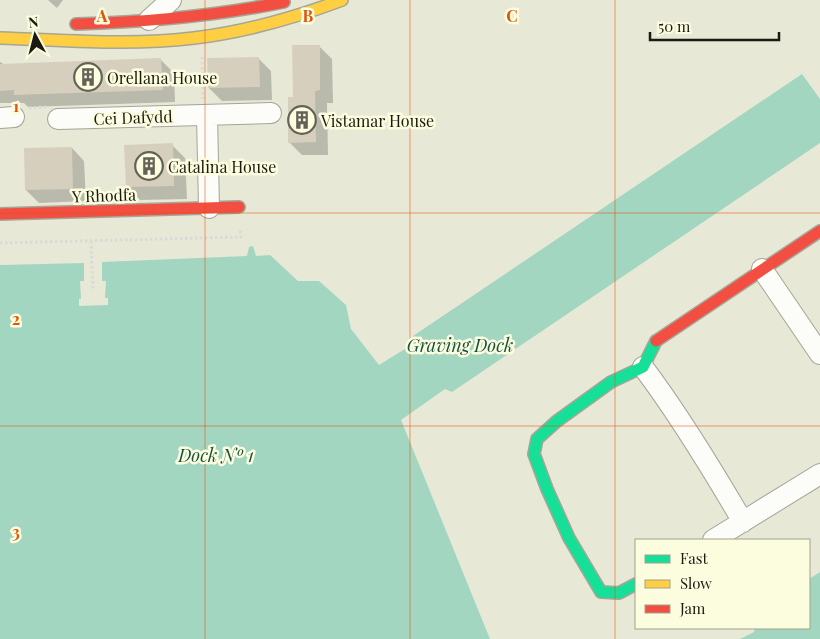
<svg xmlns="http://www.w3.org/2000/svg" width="820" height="639" font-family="'Playfair Display',serif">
  <rect width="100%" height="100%" fill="#e8e8d7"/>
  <!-- water -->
  <path fill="#a2d6c1" d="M802,74L820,99V143L452,392L445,389L401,420L490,639H0V265L84,263V281H80L81,299H79V306L108,305V298H105L106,281H102V262L247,256L249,247L253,246L256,256L270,255L298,281H319L346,305L351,329L379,365L413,344V336Z
    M820,572V639H740L754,632L755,628H809V579Z"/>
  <!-- shadow -->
  <path fill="#0003" d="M48,0H63L57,8Z
    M319,46L332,59L333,103H327L328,155H302L289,142L294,98Z
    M258,58L271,71L272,100L222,101L209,88Z
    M161,60L174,73L175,102L28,107L24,103H0V62L5,65Z
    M172,145L185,158L187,199L140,200L127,187Z
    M72,148L84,161L86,201L39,203L26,190Z"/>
  <!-- building -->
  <path fill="#d7cfbe" d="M292,45H320V90L315,91L316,142L288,143V97H293Z
    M259,57L260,87L208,88L207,58Z
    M161,58L163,90L14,95V90L0,91V64Z
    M173,143L174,186L126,187L124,145Z
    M72,147L73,189L25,190L24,148Z"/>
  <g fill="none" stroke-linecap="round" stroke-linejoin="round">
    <defs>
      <path id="street" d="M149,20L171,0
        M207,115L209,208
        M0,118L14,117
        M58,119L271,113
        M762,269L820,354
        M643,367C680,416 712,469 743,522
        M713,540L820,474"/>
      <path id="fast" d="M636,584L619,593L601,592L569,538L547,489L534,454L537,439L557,421L611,382L643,367L656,341"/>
      <path id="slow" d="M0,38C65,40 130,46 194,38C245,32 294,18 342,0"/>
      <path id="jam" d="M76,24C146,22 215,16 284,2
        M0,214L239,207
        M656,341L820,231"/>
    </defs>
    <!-- street casing -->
    <use href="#street" stroke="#a5a598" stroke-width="22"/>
    <!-- fast casing -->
    <use href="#fast" stroke="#a5a598" stroke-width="14"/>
    <!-- slow casing -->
    <use href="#slow" stroke="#a5a598" stroke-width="14"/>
    <!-- jam casing -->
    <use href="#jam" stroke="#a5a598" stroke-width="14"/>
    <!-- path -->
    <path stroke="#dadad6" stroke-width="3" stroke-dasharray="2.5 2.5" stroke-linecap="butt" d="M202,57L203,99
      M29,108L46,107
      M91,241L93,291
      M0,243L241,237L240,228"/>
    <!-- street -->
    <use href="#street" stroke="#fcfcf9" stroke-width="20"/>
    <!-- fast -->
    <use href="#fast" stroke="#16e098" stroke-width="11"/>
    <!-- slow -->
    <use href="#slow" stroke="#ffcf43" stroke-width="11"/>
    <!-- jam -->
    <use href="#jam" stroke="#f24e42" stroke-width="11"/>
  </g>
  <!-- grid -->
  <path fill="none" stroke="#de560c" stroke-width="1" stroke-opacity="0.55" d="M205,0V639M410,0V639M615,0V639M0,213H820M0,426H820"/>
  <!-- icons -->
  <defs>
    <symbol id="building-ring" viewBox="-11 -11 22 22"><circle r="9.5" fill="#fcfcde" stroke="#636256" stroke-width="1.5"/><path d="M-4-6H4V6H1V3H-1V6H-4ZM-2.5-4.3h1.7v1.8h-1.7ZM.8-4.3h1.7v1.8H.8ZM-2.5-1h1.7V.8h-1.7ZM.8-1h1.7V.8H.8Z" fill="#636256"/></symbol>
  </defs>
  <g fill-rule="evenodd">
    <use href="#building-ring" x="72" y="61" width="32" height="32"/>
    <use href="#building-ring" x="286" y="104" width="32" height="32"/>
    <use href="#building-ring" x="133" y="150" width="32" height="32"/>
  </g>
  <g text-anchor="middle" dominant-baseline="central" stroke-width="5" stroke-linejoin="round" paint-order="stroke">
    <!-- poi labels -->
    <g font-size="16" fill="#1b1a10" stroke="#fcfcde" text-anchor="start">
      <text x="107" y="77">Orellana House</text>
      <text x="321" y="120">Vistamar House</text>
      <text x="168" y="166">Catalina House</text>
    </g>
    <!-- street labels -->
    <g font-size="16" fill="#1b1a10" stroke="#fcfcde">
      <text transform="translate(133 117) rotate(-2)">Cei Dafydd</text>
      <text transform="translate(104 195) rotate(-2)">Y Rhodfa</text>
    </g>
    <!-- water labels -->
    <g font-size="18" font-style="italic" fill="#155243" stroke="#fcfcde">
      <text x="460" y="345">Graving Dock</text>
      <text x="216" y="455">Dock Nº 1</text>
    </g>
  </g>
  <g font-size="16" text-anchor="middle" font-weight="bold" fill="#de560c" stroke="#fcfcde" stroke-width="5" stroke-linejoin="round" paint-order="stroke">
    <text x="102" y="22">A</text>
    <text x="308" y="22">B</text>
    <text x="512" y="22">C</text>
    <text x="16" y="112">1</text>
    <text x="16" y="325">2</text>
    <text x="16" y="538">3</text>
  </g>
  <!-- legend -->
  <rect x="635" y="539" width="175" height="90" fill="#fcfcde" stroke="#a2a28c"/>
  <rect x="645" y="555" width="25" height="8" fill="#16e098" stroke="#a2a28c"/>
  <text x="680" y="564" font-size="15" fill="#1b1a10">Fast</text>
  <rect x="645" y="580" width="25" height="8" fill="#ffcf43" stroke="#a2a28c"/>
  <text x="680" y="589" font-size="15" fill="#1b1a10">Slow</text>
  <rect x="645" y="605" width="25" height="8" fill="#f24e42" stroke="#a2a28c"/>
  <text x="680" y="614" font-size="15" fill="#1b1a10">Jam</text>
  <!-- north arrow -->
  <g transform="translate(35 35) rotate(353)" stroke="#fcfcde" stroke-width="4" paint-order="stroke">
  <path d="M0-4L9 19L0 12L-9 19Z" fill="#1b1a10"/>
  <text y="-8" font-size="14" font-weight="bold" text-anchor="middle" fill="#1b1a10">N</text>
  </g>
  <!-- scale -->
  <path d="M650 32v8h129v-8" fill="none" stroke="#1b1a10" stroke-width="2.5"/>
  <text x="658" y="32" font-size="15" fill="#1b1a10" stroke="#fcfcde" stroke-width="4" paint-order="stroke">50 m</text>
</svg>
